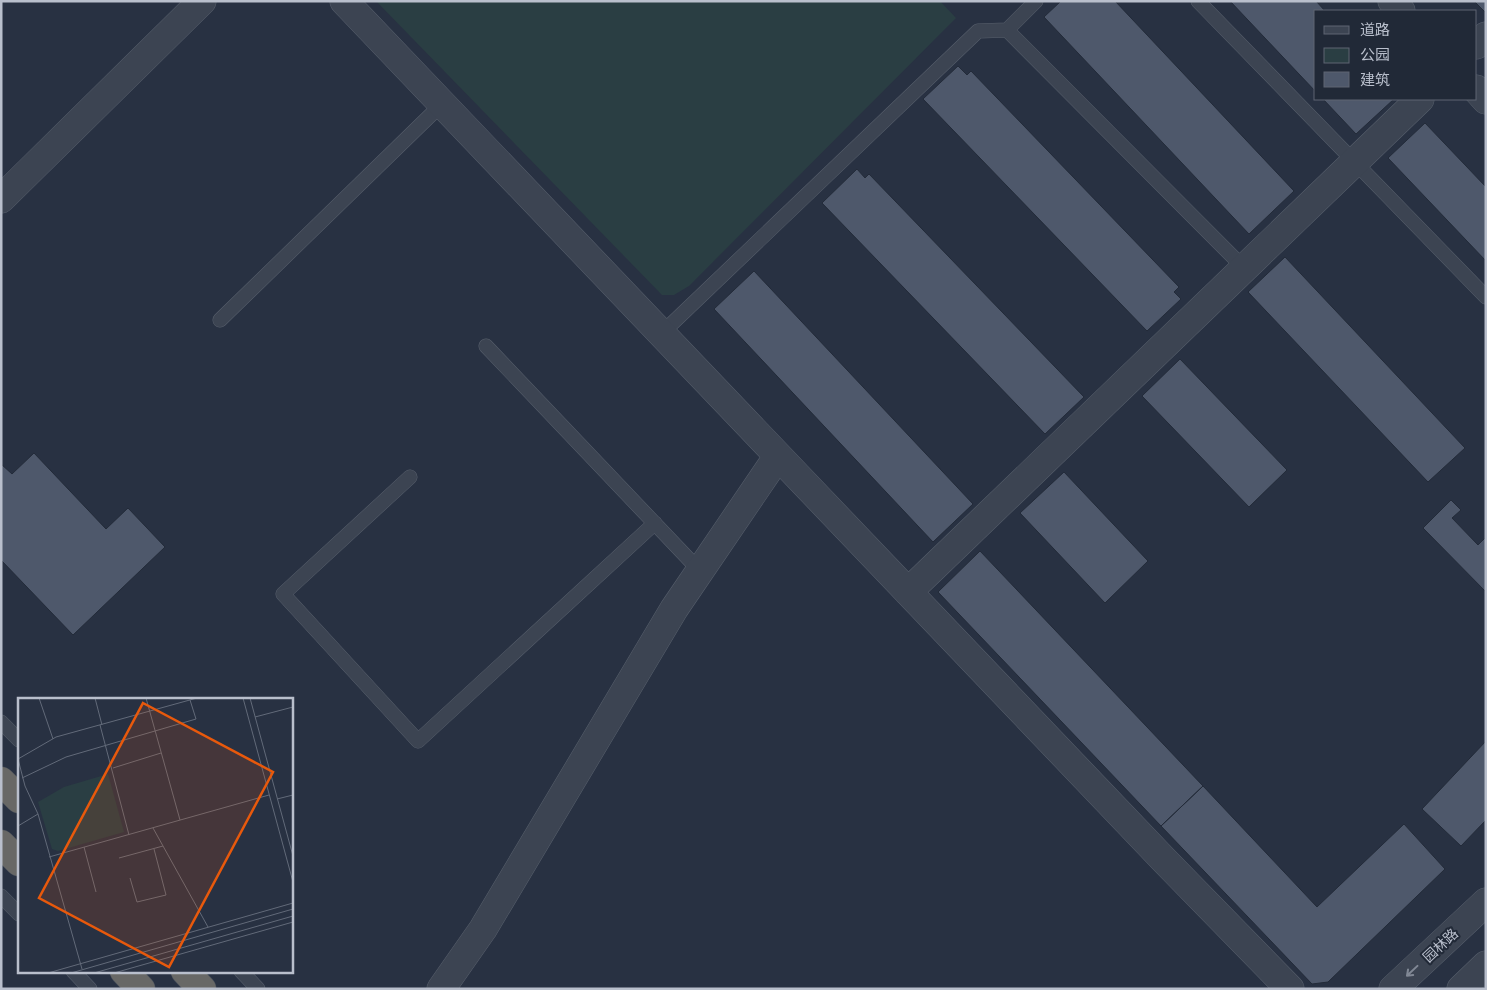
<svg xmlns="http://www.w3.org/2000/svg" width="1487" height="990" font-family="'Noto Sans','Noto Sans SC',sans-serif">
  <rect width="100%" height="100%" fill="#283142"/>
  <!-- green -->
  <path fill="#2a3e43" d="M376,1H940L956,18L689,286L674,295H662Z"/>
  <!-- building -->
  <path fill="#4e586b" stroke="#232b39" d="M1061,1H1115L1294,191L1249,234L1044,17Z
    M1230,1H1316L1325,11H1316V92Z
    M1474,1H1486V13Z
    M958,66L967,75L971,71L1179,287L1174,292L1181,299L1147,331L923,99Z
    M1323,99H1394L1356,134Z
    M1425,123L1486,187V261L1388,158Z
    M857,169L865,178L869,174L1084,397L1045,434L822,203Z
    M1285,257L1465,448L1428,482L1248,292Z
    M754,271L973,504L933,542L714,309Z
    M1180,359L1287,470L1249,507L1142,396Z
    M34,453L106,529L128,508L165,547L73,635L1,560V464L12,474Z
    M1064,472L1148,561L1105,603L1020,513Z
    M1451,500L1461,510L1452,518L1478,545L1486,537V592L1423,528Z
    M980,551L1203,786L1161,826L938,592Z
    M1486,741V820L1461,846L1422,809Z
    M1203,786L1317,907L1404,824L1445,869L1328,982L1312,984L1161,826Z"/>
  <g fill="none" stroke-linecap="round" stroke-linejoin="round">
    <defs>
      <path id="service" d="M1198,1L1486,297
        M1007,30L1244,268
        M220,320L442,104
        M661,334L978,31L1007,30L1036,1
        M486,346L700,571
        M410,477L283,594L418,741L655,523
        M1,722L19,740
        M1,896L19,914
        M73,971L90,989
        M241,971L258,989"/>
      <path id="minor" d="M344,1L1164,860L1290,989
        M1476,45L1486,36
        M908,592L1420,99
        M441,989L483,929L674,609L778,456"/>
      <path id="tertiary" d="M1392,1L1401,11
        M1476,89L1486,100
        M1,199L202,1
        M1393,989L1486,902
        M1461,989L1486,965"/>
      <path id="trunk" d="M1,781L19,799
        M1,844L19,862
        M124,971L141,989
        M185,971L202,989"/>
    </defs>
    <!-- service casing -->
    <use href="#service" stroke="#575f6c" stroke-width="15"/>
    <!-- minor casing -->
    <use href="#minor" stroke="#575f6c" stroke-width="29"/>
    <!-- tertiary casing -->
    <use href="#tertiary" stroke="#575f6c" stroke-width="29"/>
    <!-- trunk casing -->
    <use href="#trunk" stroke="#444c59" stroke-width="29"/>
    <!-- service -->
    <use href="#service" stroke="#3c4452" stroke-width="14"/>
    <!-- minor -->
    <use href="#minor" stroke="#3c4452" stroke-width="28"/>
    <!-- tertiary -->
    <use href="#tertiary" stroke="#3c4452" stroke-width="28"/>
    <!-- trunk -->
    <use href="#trunk" stroke="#686866" stroke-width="28"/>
  </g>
  <!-- one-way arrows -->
  <defs><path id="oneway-shaft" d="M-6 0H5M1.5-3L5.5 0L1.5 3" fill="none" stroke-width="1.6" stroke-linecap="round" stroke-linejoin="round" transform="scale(1.25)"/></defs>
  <use stroke="#818895" href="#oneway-shaft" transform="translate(1412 971) rotate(137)"/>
  <g text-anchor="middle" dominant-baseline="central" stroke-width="4" stroke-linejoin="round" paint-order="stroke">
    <!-- street labels -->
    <g font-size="14" fill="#b9bfcc" stroke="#212937">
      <text transform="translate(1440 945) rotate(-43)">园林路</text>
    </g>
  </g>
  <!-- overview -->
  <g transform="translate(18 698)">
    <rect width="275" height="275" fill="#283142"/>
    <path d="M90,76L106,134L40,153L34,151L20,104L46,89Z" fill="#2a3e43"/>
    <path fill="none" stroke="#626a79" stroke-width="1" d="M21,0L35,41M77,0L84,27M128,0L162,122M225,0L275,184M232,0L275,158M237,19L275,9M82,27L111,137M95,70L143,55M4,80L48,59L178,21L172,2M259,101L275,97M0,128L20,116M135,130L190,229M66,149L78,194M31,159L251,97M101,160L145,148M112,180L119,204L148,197L136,151M64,271L20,116L7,88L0,61L38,39L179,0M30,275L275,205M53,275L275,211M76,275L275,218M96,275L275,224"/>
    <path fill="#e8590c" fill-opacity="0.15" stroke="#e8590c" stroke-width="2.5" d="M125,5L255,74L151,269L21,200Z"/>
    <rect width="275" height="275" fill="none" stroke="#b9bfcc" stroke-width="2.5"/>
  </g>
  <!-- border -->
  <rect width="1487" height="990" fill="none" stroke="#b9bfcc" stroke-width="5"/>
  <!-- legend -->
  <rect x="1314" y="10" width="162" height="90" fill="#212937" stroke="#5e6573"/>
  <rect x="1324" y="26" width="25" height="8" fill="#3c4452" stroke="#5e6573"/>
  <text x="1360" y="35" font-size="15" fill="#b9bfcc">道路</text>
  <rect x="1324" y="48" width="25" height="15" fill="#2a3e43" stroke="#5e6573"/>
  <text x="1360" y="60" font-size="15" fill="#b9bfcc">公园</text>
  <rect x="1324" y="72" width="25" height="15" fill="#4e586b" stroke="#5e6573"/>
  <text x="1360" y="85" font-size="15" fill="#b9bfcc">建筑</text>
</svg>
